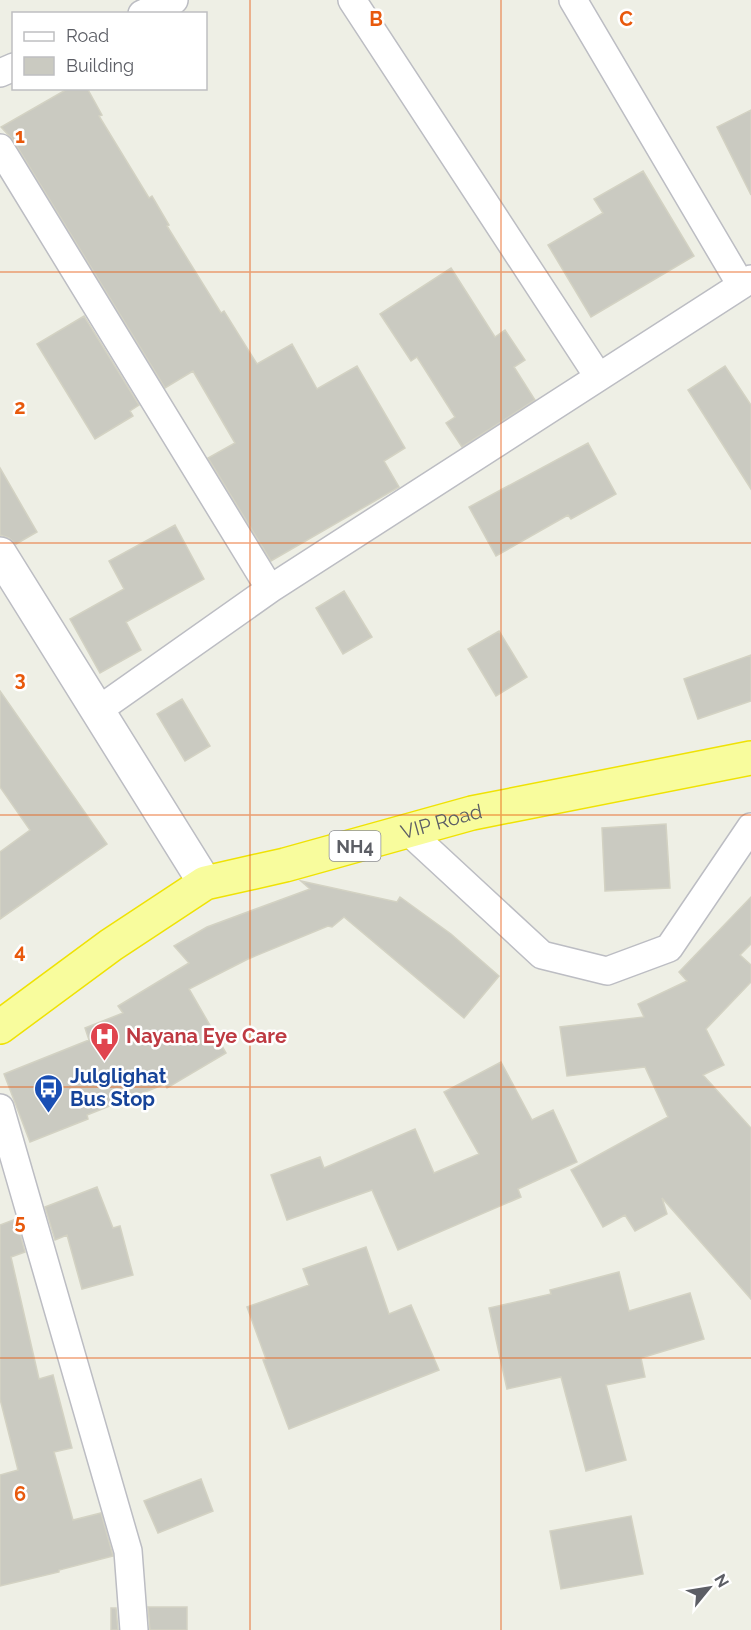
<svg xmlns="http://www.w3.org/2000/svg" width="751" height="1630" font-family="Raleway,sans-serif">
  <rect width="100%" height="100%" fill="#eeefe5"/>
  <!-- building -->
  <path fill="#cacac1" stroke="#d3d2c3" stroke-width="1.5" d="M69,88H87L102,115L99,116L149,198L152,196L169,225L167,226L221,313L224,311L257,364L292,344L317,389L357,366L405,448L384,461L399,487L271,561L208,458L235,443L193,371L165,388L13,140L1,127Z
    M751,110V195L717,127Z
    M643,171L694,256L591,317L548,245L603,213L594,199Z
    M451,268L495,337L505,330L525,360L514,367L535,400L462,447L446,423L455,417L417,357L411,361L380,314Z
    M84,316L139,405L130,411L133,416L95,439L37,344Z
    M725,366L751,405V489L688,390Z
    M588,443L616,494L571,519L568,515L496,556L469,507Z
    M0,468L37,532L16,544L9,538L0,535Z
    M175,525L204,579L126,622L141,650L100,673L70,619L124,589L109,561Z
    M344,591L372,637L343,654L316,608Z
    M499,631L527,677L496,696L468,649Z
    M751,655V701L698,719L684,679Z
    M0,691L107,844L0,919V852L30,830L0,787Z
    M182,699L210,746L185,761L157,714Z
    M666,824L670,888L605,891L602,828Z
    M301,881L397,902L400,897L451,934L499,976L464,1018L344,917L332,927L328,926L248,959L189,989L226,1053L167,1088L165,1084L87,1115L88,1119L30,1142L4,1074L89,1040L85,1028L123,1013L118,1006L189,963L174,946L207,927L310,889Z
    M751,897V944L740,955L751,965V982L706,1029L724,1065L703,1075L751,1128V1299L662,1198L667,1214L635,1231L625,1215L603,1227L571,1170L668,1117L645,1067L567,1076L560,1027L644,1017L638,1004L687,981L679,972Z
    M501,1062L532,1120L553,1110L577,1162L518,1189L521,1197L398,1250L372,1190L287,1220L271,1175L320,1157L324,1168L415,1129L434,1173L479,1154L444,1092Z
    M97,1187L113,1228L120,1226L133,1275L82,1289L67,1235L55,1240L45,1207Z
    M16,1219L25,1252L11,1257L39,1379L53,1375L72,1448L54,1452L73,1520L101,1513L113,1556L59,1570V1572L0,1586V1475L18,1470L0,1399V1225Z
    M366,1247L389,1314L411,1305L439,1370L289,1429L263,1360L266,1359L247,1307L309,1285L303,1269Z
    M619,1272L629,1311L690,1293L704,1339L641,1358L645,1377L606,1385L626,1460L586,1471L561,1377L507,1389L489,1308L551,1294L550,1290Z
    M201,1479L213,1511L158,1533L144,1501Z
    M631,1516L643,1574L561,1589L550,1531Z
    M148,1607H187V1630H150Z
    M111,1608H116L118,1630H111Z"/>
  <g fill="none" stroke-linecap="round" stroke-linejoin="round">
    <defs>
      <path id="minor" d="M352,0L598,376
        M573,0L741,285
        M142,14L174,0
        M0,73L14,67
        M0,148L270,589
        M97,711L270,589L751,279
        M408,831L542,955L607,971L669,948L751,827
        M0,1108L128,1551L134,1630"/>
      <path id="tertiary" d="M0,554L205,883"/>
      <g id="trunk">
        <path id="s1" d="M0,1027L111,945L205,883L285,865L472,813L751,758"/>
      </g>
    </defs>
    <!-- minor casing -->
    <use href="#minor" stroke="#bcbdc3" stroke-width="30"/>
    <!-- tertiary casing -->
    <use href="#tertiary" stroke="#bcbdc3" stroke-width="36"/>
    <!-- trunk casing -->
    <use href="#trunk" stroke="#efe204" stroke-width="36"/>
    <!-- minor -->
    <use href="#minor" stroke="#fff" stroke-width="27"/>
    <!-- tertiary -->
    <use href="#tertiary" stroke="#fff" stroke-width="33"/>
    <!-- trunk -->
    <use href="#trunk" stroke="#f8fc9d" stroke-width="33"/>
  </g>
  <!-- grid -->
  <path fill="none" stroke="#e8590c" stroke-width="1.5" stroke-opacity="0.55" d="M250,0V1630M501,0V1630M0,272H751M0,543H751M0,815H751M0,1087H751M0,1358H751"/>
  <!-- icons -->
  <defs>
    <symbol id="hospital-pin" viewBox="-11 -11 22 30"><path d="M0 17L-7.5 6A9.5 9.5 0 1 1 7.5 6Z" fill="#e0444e" stroke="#fff"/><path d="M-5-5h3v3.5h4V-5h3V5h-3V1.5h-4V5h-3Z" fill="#fff"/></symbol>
    <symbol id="bus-pin" viewBox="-11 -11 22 30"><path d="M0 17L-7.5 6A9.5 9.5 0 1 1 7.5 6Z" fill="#1a4fb4" stroke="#fff"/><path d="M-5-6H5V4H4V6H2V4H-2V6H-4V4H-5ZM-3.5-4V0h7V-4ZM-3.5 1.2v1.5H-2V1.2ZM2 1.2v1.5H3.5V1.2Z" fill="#fff"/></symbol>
  </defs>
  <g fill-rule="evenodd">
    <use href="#hospital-pin" x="88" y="1020" width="33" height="45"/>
    <use href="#bus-pin" x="32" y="1072" width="33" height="45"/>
  </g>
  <g text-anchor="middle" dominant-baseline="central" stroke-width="5" stroke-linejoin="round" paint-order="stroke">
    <!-- shield labels -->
    <rect fill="#fff" stroke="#8d8e93" stroke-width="1.5" x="329.5" y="831" width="51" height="30" rx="4.5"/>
    <g font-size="18" font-weight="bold" fill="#5c5e65">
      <text x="355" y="846">NH4</text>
    </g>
    <!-- street labels -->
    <g font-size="20" fill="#5c5e65" stroke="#fff">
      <text stroke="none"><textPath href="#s1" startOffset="495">VIP Road</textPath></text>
    </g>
    <!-- health labels -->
    <g font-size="20" font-weight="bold" fill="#be3a42" stroke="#fff" text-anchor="start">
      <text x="126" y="1036">Nayana Eye Care</text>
    </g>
    <!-- transit labels -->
    <g font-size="20" font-weight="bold" fill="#164399" stroke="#fff" text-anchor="start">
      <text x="70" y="1076">Julglighat<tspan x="70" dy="23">Bus Stop</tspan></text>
    </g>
  </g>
  <g font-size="20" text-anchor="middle" font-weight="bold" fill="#e8590c" stroke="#fff" stroke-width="5" stroke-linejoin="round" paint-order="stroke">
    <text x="376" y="26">B</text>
    <text x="626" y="26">C</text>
    <text x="20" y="143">1</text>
    <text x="20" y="414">2</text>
    <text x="20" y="686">3</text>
    <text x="20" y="958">4</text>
    <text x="20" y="1229">5</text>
    <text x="20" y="1501">6</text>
  </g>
  <!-- legend -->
  <rect x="12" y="12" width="195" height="78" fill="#ffffff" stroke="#bebfc1" stroke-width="1.5"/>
  <rect x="24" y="32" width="30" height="9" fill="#ffffff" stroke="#bebfc1" stroke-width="1.5"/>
  <text x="66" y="42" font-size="18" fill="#5c5e65">Road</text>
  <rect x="24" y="57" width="30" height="18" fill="#cacac1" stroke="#bebfc1" stroke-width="1.5"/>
  <text x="66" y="72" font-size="18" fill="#5c5e65">Building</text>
  <!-- north arrow -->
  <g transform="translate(709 1588) rotate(60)" stroke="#ffffff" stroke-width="4.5" paint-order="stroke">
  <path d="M0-4.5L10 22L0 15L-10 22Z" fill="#5c5e65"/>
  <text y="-9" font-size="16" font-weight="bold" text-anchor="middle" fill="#5c5e65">N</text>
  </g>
</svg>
